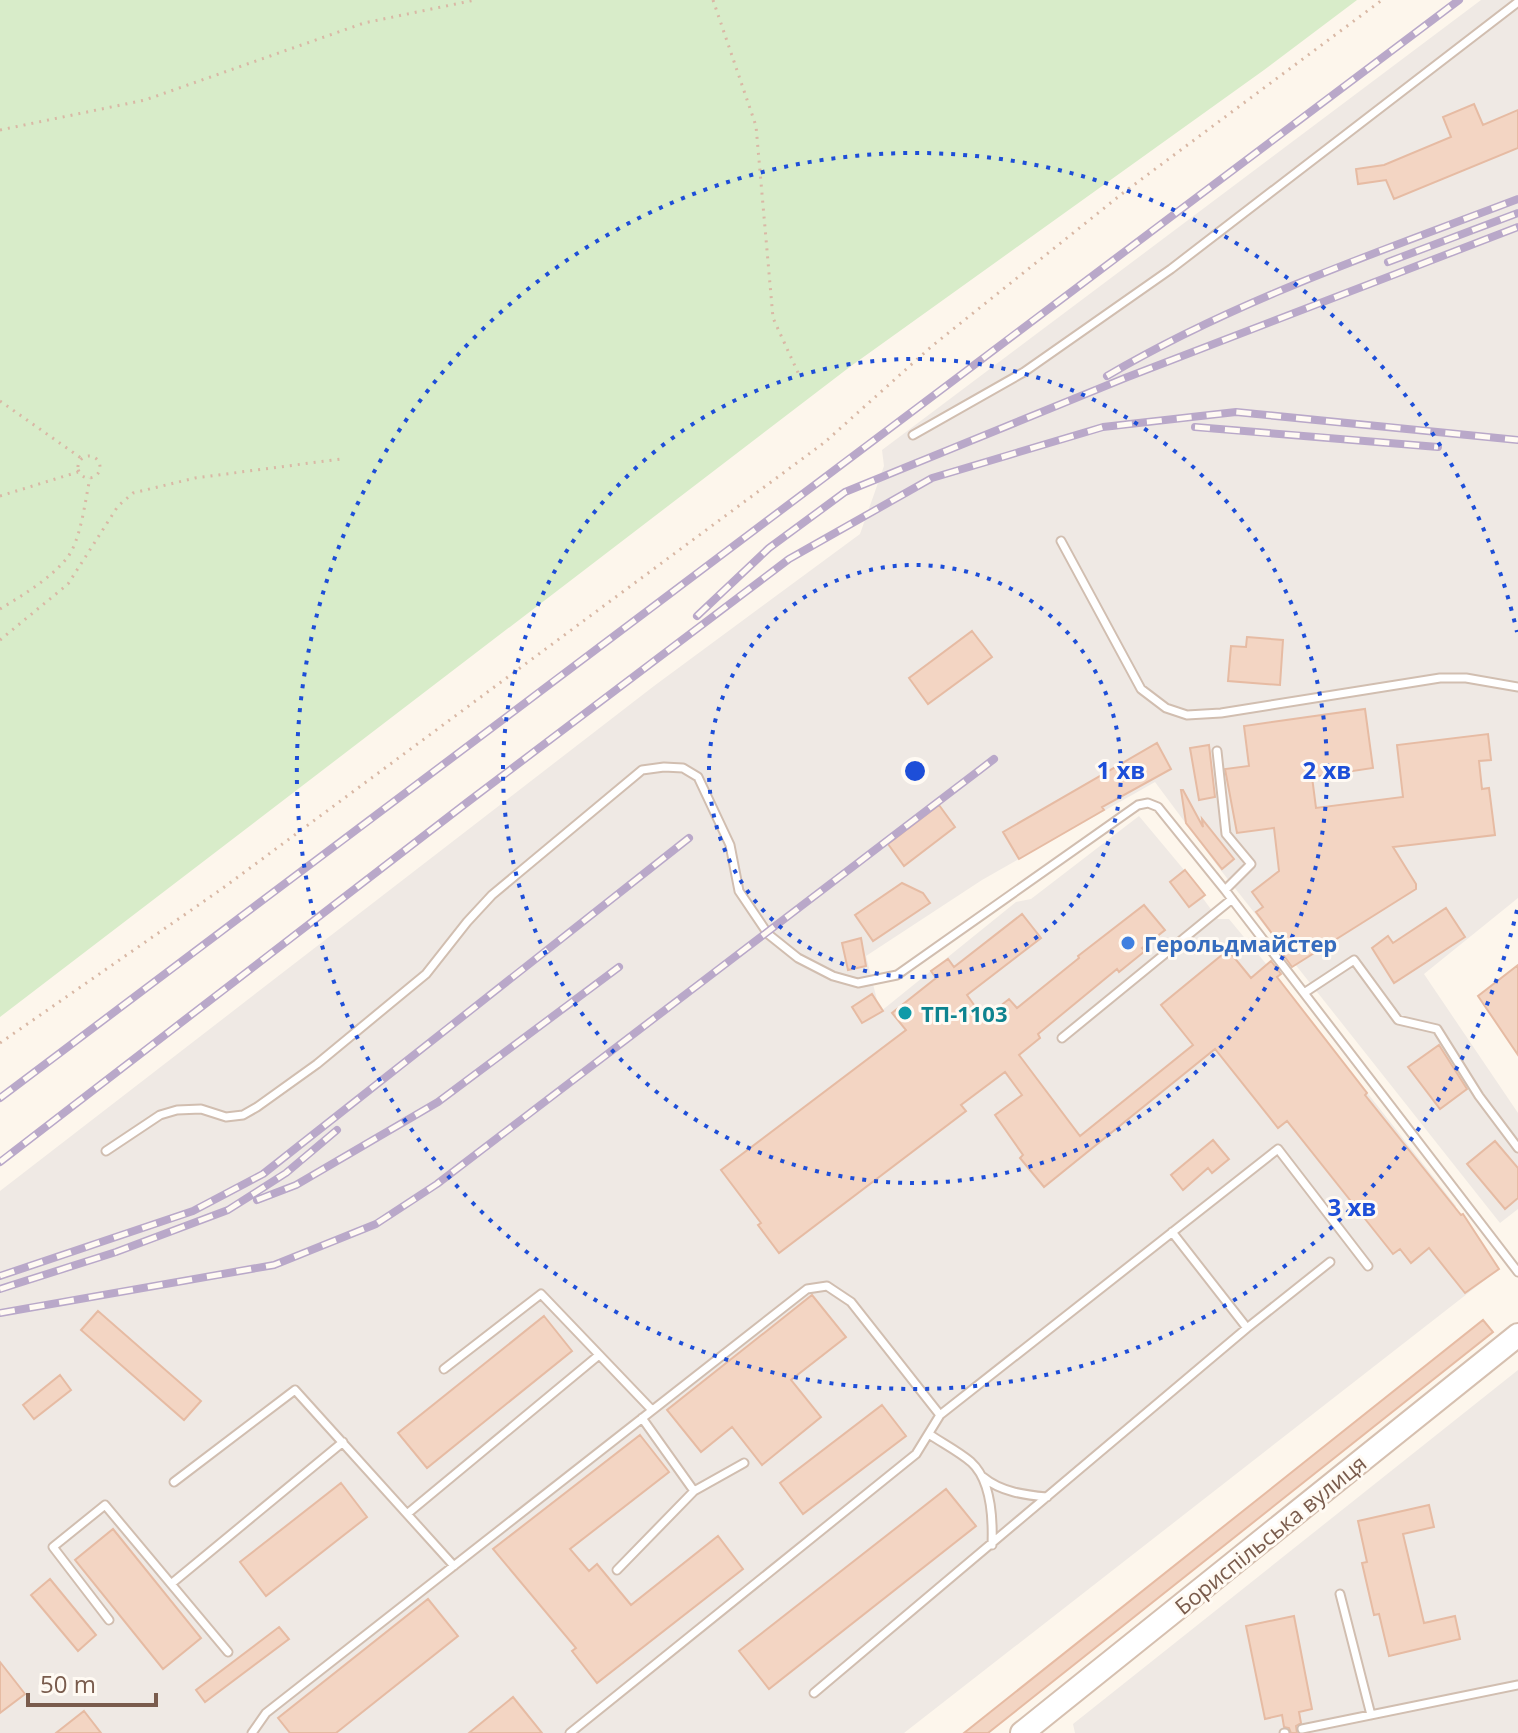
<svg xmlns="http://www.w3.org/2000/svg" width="1518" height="1733" font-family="'Open Sans',sans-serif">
  <rect width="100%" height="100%" fill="#fdf6ec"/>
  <!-- industrial -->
  <path fill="#efe9e4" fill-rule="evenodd" d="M1481,0H1518V898L1424,974L1518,1113V1209L1500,1223L1219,868L1155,782L982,880L866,956L880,1012L1016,902L1031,899L1139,816L1205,895L1202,897L1218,919H1229L1267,965L1456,1206L1443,1238L1488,1254L1499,1269L904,1733H0V1191L654,686L860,534L884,466L882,450ZM98,1311L201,1401L184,1420V1419Z
    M1518,1370V1733H1075L1073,1724Z"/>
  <!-- green -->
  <path fill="#d8ecc9" d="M0,0H1357L1264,70L851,366L0,1017Z"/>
  <!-- building -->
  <path fill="#f3d5c3" stroke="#e6bba3" stroke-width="2" d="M1474,104L1483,125L1518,110V148L1394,199L1386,180L1358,184L1356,169L1384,165L1451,137L1443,117Z
    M972,631L992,657L928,704L909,678Z
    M1247,637L1283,640L1280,685L1228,681L1231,646L1246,647Z
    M1365,709L1373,768L1312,777L1316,808L1403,797L1397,745L1488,734L1491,760L1479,761L1482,789L1489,788L1495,835L1393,847L1416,884V889L1292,967L1282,953L1285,951L1256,912L1263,907L1252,892L1279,871L1274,828L1237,833L1225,769L1249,766L1244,726Z
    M1157,743L1171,769L1102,807L1104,810L1019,859L1003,832Z
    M1209,745L1215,797L1199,800L1190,748Z
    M1181,790H1183L1203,827L1202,819L1234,859L1222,869L1186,823Z
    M939,805L955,827L904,866L888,844Z
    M1185,870L1205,895L1189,907L1170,882Z
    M902,883L923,893L930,903L873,941L855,915Z
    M1144,905L1165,930L1142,948L1145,951L1119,972L1117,969L1038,1034L1040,1038L1019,1055L1080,1136L1193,1045L1161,1005L1228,950L1251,978L1271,961L1281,974L1277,977L1367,1093L1365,1095L1461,1215L1463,1214L1499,1269L1465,1293L1429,1248L1411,1263L1400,1249L1393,1254L1287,1121L1278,1128L1215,1049L1044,1187L1020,1158L1023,1155L995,1115L1022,1095L1005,1072L961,1105L966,1111L779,1253L758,1225L761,1223L721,1170L906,1030L892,1013L936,978L931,971L948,959L954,967L1022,914L1041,938L967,995L984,1019L1009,999L1017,1008L1079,958L1078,956Z
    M1446,908L1465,937L1394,983L1372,948L1388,936L1393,943Z
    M861,938L866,966L848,970L842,943Z
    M1518,965V1055L1478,996Z
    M872,994L883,1011L862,1023L852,1007Z
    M1439,1045L1467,1089L1440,1109L1408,1067Z
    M1213,1140L1229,1159L1212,1173L1208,1168L1183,1190L1171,1175Z
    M1495,1141L1518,1168V1198L1505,1209L1467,1164Z
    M812,1295L846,1337L791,1380L821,1417L762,1465L732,1427L701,1452L667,1410Z
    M98,1311L201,1401L184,1420L81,1330Z
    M544,1316L572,1351L427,1468L398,1433Z
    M1483,1320L1493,1332L988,1733H964Z
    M60,1375L71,1390L34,1419L23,1405Z
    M882,1405L906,1436L803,1514L780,1483Z
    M640,1435L669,1472L570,1549L589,1571L597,1564L631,1605L718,1536L743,1569L597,1683L572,1651L576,1648L493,1549Z
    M341,1483L367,1517L266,1596L240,1562Z
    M946,1489L976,1526L769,1689L739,1651Z
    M1429,1505L1434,1527L1403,1534L1424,1623L1455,1616L1460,1639L1389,1656L1379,1614L1374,1615L1362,1563L1367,1562L1358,1521Z
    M113,1529L201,1638L163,1669L75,1560Z
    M50,1579L96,1635L78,1651L31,1595Z
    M428,1599L458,1636L336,1733H290L278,1718Z
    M1294,1616L1312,1709L1299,1712L1301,1723L1296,1726L1297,1733H1291L1289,1728L1284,1727L1282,1715L1265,1719L1246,1626Z
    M279,1627L289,1639L205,1702L196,1690Z
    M0,1662L25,1694L0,1713Z
    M513,1697L542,1733H469Z
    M84,1711L101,1733H56Z"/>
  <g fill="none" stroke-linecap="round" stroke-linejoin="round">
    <defs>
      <path id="lane" d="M913,435L1024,372L1171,269L1518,2
        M1061,541L1141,689L1166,708L1187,715L1221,713L1440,678H1466L1518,687
        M1217,751L1226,834L1251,864L1225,890
        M1304,993L1354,960L1398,1020L1437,1029L1479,1096L1518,1148
        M1062,1038L1232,899
        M106,1151L160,1115L177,1110L201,1109L226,1117L243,1115L257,1107L317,1064L426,974L467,922L492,895L642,770L664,767L683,768L698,777L730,845L739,891L768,934L798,958L833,976L858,983L897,975L1138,805L1148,803L1158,807L1225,890L1518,1272
        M1172,1232L1247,1328
        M444,1369L541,1294L652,1410
        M642,1418L694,1491
        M929,1434C942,1443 958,1451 971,1462C992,1481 993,1519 992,1545
        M983,1477C1001,1492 1025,1495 1047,1497
        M174,1482L295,1390L454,1566
        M407,1514L599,1355
        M617,1570L694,1491L744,1463
        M171,1584L343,1442
        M1340,1594L1371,1715
        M109,1620L53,1547L105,1505L228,1652
        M814,1693L1247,1328L1330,1262
        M1302,1729L1518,1685
        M252,1733L266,1713L807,1289L827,1286L851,1302L940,1415
        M570,1733L916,1454L940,1415L1278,1149L1368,1266
        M1284,1733H1285"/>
      <path id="secondary" d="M1022,1733L1518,1335"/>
    </defs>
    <!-- lane casing -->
    <use href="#lane" stroke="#d1beb0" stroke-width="11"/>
    <!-- secondary casing -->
    <use href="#secondary" stroke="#d6c0b0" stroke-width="26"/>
    <!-- path -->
    <path stroke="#d9b8a5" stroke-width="3" stroke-dasharray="2 6" stroke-linecap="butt" d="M713,0L756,126L773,318L800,377
      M0,130L145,100L364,23L475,0
      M0,401L81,458
      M78 467a11 11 0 1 1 22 0a11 11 0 1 1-22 0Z
      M0,496L78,472
      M0,609C23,595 50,579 67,558C81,540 85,501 90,478
      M0,640L68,584L118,506L133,493L195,478L341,459
      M0,1043L223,888L825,442L932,346L1123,193L1382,0"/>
    <!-- lane -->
    <use href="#lane" stroke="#fff" stroke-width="7"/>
    <!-- secondary -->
    <use href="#secondary" stroke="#fff" stroke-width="22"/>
    <defs>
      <path id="rail" d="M1388,262L1518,213
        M1107,376C1236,300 1379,252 1518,199
        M1195,427L1438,447
        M697,616L769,548L845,492L1125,378L1518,227
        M0,1098L1459,0
        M0,1162L469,801L789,559L932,478L1103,427L1236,412L1518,440
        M257,1200L296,1185L438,1102L619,967
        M0,1276L193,1211L263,1174L689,838
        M0,1289L116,1252L228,1210L286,1173L337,1130
        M0,1313L274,1265L376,1224L437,1184L994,759"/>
    </defs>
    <!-- rail casing -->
    <use href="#rail" stroke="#b9a8c9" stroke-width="8"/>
    <!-- rail -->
    <use href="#rail" stroke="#fffaf3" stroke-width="5" stroke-dasharray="15" stroke-linecap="butt"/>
  </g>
  <!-- distance rings -->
  <g fill="none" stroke="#1d4ed8" stroke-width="4" stroke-dasharray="4 8">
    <circle cx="915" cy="771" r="206"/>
    <circle cx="915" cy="771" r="412"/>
    <path d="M1517 910A618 618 0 1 1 1517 632"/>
  </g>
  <!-- markers -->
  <circle fill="#3f7fe0" stroke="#fffaf3" stroke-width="3" cx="1128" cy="943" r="8"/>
  <circle fill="#0f9aa8" stroke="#fffaf3" stroke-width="3" cx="905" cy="1013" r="8"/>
  <g text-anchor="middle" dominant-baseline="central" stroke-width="6" stroke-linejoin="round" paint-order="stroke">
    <!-- shop labels -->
    <g font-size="22" font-weight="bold" fill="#366cbe" stroke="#fffaf3" text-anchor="start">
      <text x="1144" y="943">Герольдмайстер</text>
    </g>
    <!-- culture labels -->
    <g font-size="22" font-weight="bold" fill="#0d838f" stroke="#fffaf3" text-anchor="start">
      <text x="921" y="1013">ТП-1103</text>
    </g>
    <!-- street labels -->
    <g font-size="22" fill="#7a5c4d" stroke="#fffaf3">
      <text transform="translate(1270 1534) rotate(-39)">Бориспільська вулиця</text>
    </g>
  </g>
  <circle cx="915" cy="771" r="12" fill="#1d4ed8" stroke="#fffaf3" stroke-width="4"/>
  <g font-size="24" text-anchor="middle" font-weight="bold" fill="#1d4ed8" stroke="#fffaf3" stroke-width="6" stroke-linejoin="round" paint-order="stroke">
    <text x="1121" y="779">1 хв</text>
    <text x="1327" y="779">2 хв</text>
    <text x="1352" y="1216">3 хв</text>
  </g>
  <!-- scale -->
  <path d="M28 1693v12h128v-12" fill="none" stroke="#7a5c4d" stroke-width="4"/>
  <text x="40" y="1693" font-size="24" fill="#7a5c4d" stroke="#fffaf3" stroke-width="6" paint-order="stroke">50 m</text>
</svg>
